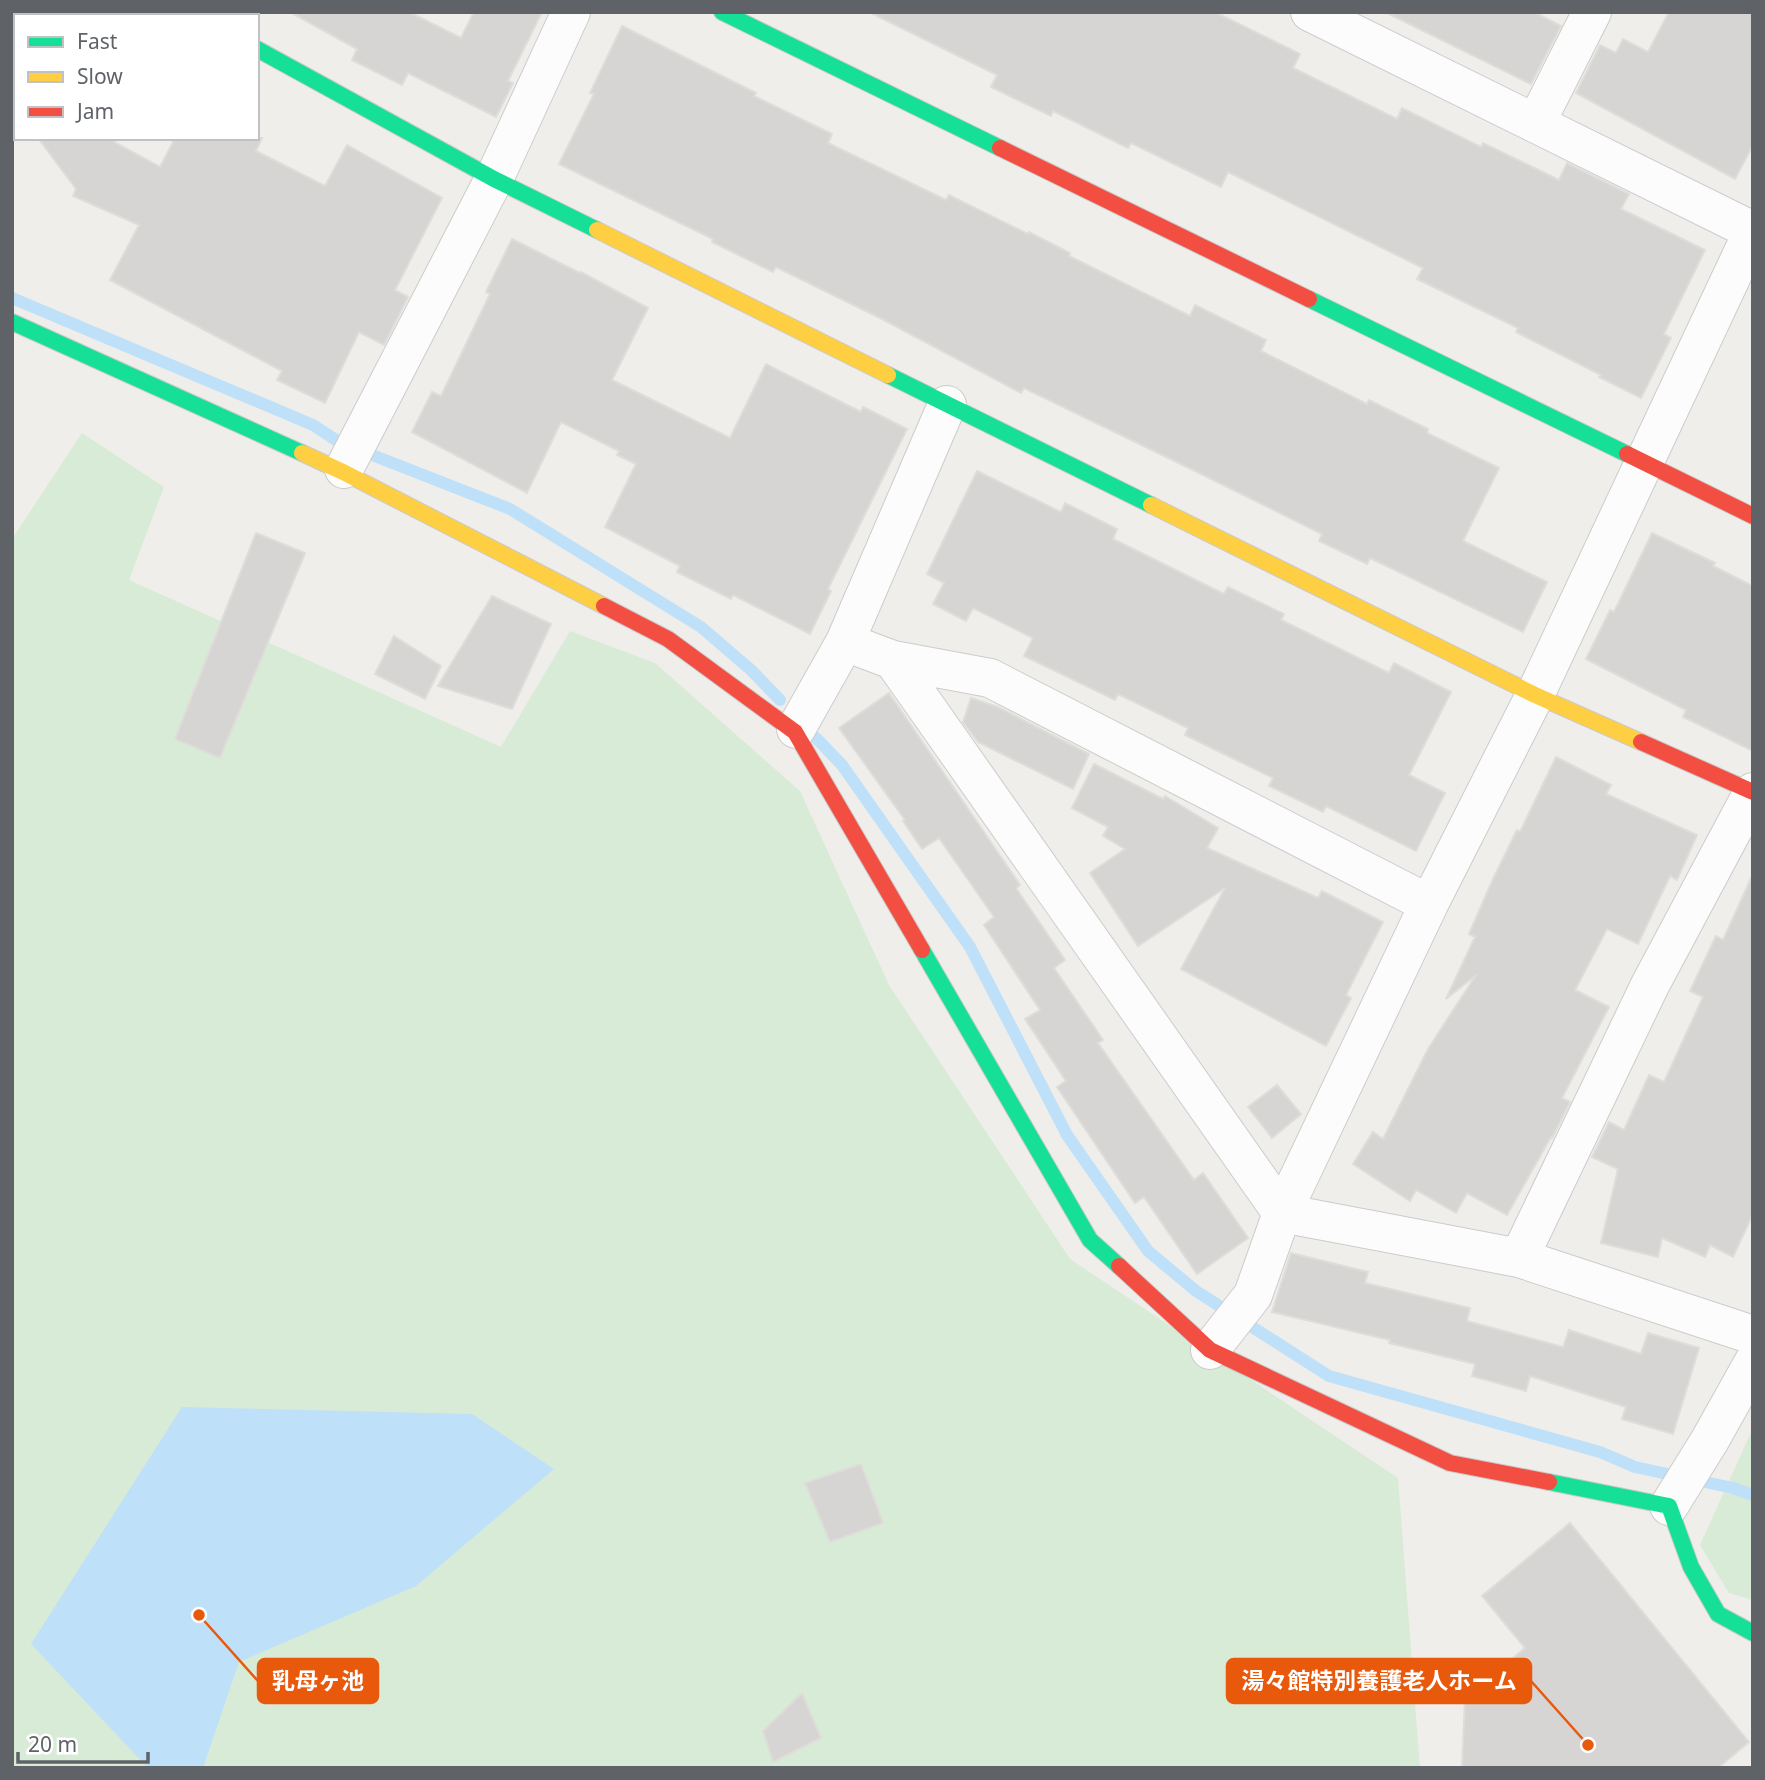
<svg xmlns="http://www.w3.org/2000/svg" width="1765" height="1780" font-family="'Noto Sans','Noto Sans JP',sans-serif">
  <rect width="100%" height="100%" fill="#efeeea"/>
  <!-- green -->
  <path fill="#d8ebd6" d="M82,433L164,487L129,580L501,747L570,631L655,663L800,791L889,985L1070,1259L1398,1478L1420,1768H12V539Z
    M1753,1428V1600L1729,1593L1700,1545Z"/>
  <!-- water -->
  <path fill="#bfe0f9" d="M182,1407L472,1414L554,1469L416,1586L239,1662L203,1768H148L31,1644Z"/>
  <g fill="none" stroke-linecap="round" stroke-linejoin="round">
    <!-- stream -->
    <path stroke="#bfe0f9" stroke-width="12" d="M12,298L313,425L339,442L510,509L701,627L751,670L780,700
      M816,738L842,765L970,947L1067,1135L1148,1251L1196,1291L1329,1376L1600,1452L1635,1467L1733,1488L1753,1495"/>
  </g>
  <!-- building -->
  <path fill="#d6d5d3" stroke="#deddd9" stroke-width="2" d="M290,12H409L461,38L474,12H542L508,81L513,83L496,117L408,73L402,85L352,60L357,49Z
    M869,12H1215L1300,54L1293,68L1397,119L1402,108L1481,147L1483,143L1559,180L1567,163L1629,194L1621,209L1705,250L1664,334L1671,338L1641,398L1599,377L1601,375L1516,332L1518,328L1417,279L1423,268L1228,172L1221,187L1131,143L1128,148L1053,111L1051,116L991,87L997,75Z
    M1385,12H1534L1561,26L1531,84Z
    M1669,12H1753V145L1735,179L1576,93L1600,45L1616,53L1623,39L1648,52Z
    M622,26L756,93L754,96L832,134L828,143L946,200L949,195L1028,234L1029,232L1070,253L1069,256L1190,316L1195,305L1266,340L1261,351L1367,404L1369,400L1428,429L1427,433L1499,468L1463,541L1547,582L1523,632L1370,558L1367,564L1319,541L1322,534L1191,469L1024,388L1021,393L882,319L776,267L773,272L712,242L713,239L559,164L594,94L590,93Z
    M38,138H112L116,143L160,167L175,138H262L256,151L325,186L347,145L442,198L395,290L408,297L384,345L359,332L325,403L277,380L282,371L110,280L139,225L73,196L76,189Z
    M512,239L580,273L581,272L648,308L612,380L730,438L766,364L861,412L863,407L907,429L828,589L831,591L810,634L733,595L731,599L677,572L680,566L605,527L636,464L617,455L619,451L561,422L527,493L412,432L432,392L441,396L490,294L486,292Z
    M977,471L1061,512L1065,503L1117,529L1113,539L1224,594L1228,587L1284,614L1281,620L1389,673L1394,663L1451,692L1409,775L1445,793L1416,851L1326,806L1323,812L1269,786L1273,778L1185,735L1188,728L1118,694L1115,700L1024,656L1033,638L973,608L966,621L933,604L944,583L927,574Z
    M256,533L305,553L220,758L175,739Z
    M1652,533L1715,563L1713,566L1753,586V751L1683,717L1686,710L1586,659L1610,610L1614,612Z
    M492,596L551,624L512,709L438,686Z
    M394,636L441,666L425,699L375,674Z
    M889,693L1020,885L1016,888L1065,960L1054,968L1103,1040L1098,1043L1194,1180L1203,1173L1248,1238L1197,1274L1144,1197L1135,1203L1057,1087L1066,1081L1025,1019L1040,1010L984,925L994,917L939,838L922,849L903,821L905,820L839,728Z
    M971,698L998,707L1089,754L1073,789L978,742L963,722Z
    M1556,757L1611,785L1606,794L1697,835L1677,880L1670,876L1638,944L1607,929L1575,990L1609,1007L1562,1098L1570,1102L1552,1138L1551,1137L1507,1215L1467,1193L1456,1213L1416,1190L1410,1201L1353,1164L1373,1132L1383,1139L1428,1049L1476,975L1446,999L1475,937L1469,934L1493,879L1517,830L1520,832Z
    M1094,764L1163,799L1165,796L1218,828L1207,848L1318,898L1322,891L1383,922L1346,995L1351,998L1326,1046L1181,969L1225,888L1138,946L1090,873L1125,849L1103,836L1108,827L1072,808Z
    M1753,874V1214L1733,1257L1710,1245L1705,1257L1662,1238L1658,1257L1601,1243L1618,1169L1592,1157L1609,1122L1624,1130L1649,1075L1664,1082L1703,997L1690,991L1716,936L1723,940Z
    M1277,1085L1301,1114L1272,1138L1248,1107Z
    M1291,1253L1368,1272L1365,1283L1470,1308L1467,1321L1563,1347L1569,1330L1641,1354L1648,1333L1699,1348L1673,1434L1622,1419L1626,1407L1530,1376L1526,1391L1472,1376L1475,1364L1389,1343L1390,1340L1272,1312Z
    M861,1464L883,1523L830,1542L805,1483Z
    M1570,1523L1749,1742L1718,1768H1462L1465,1698L1525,1648L1482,1596Z
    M802,1693L821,1738L773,1762L763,1731Z"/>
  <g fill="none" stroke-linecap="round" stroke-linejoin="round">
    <defs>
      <path id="street" d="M195,12L199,16
        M1310,12L1753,231
        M1536,123L1592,12
        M344,469L494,179L571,12
        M845,642L893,660L1282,1213L1519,1258L1753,1335
        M893,660L990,678L1429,904
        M796,729L845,642L947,405
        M1519,1258L1650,985L1753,792
        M1210,1350L1253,1295L1282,1213L1429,904L1535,695L1753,231
        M1669,1506L1710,1440L1753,1363"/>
      <path id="fast" d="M722,12L1000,148
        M257,49L494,179L597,230
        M1309,299L1627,454
        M12,322L302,453
        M888,375L1151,505
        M922,950L1090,1240L1119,1266
        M1549,1482L1669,1506L1691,1567L1718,1614L1753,1633"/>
      <path id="slow" d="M597,230L888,375
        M302,453L343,472L604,606
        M1151,505L1535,695L1641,742"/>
      <path id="jam" d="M1000,148L1309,299
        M1627,454L1753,516
        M604,606L668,639L795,732L922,950
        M1641,742L1753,792
        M1119,1266L1210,1350L1450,1463L1549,1482"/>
    </defs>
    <!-- street casing -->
    <use href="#street" stroke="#cbcccc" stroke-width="40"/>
    <!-- fast casing -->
    <use href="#fast" stroke="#cacacb" stroke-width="18"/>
    <!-- slow casing -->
    <use href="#slow" stroke="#cacacb" stroke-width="18"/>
    <!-- jam casing -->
    <use href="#jam" stroke="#cacacb" stroke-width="18"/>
    <!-- street -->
    <use href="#street" stroke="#fdfcfc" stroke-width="38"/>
    <!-- fast -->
    <use href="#fast" stroke="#16e098" stroke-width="16"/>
    <!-- slow -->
    <use href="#slow" stroke="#ffcf43" stroke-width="16"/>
    <!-- jam -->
    <use href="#jam" stroke="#f24e42" stroke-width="16"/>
  </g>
  <!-- callouts -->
  <path fill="none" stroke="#e8590c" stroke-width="2.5" d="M199 1615L258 1681M1588 1745L1531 1681"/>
  <g fill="#e8590c" stroke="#fff" stroke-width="2.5">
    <circle cx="199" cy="1615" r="7"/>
    <circle cx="1588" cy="1745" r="7"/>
  </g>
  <g fill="#e8590c" stroke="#e8590c" stroke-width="2.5">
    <rect x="258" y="1659" width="120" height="44" rx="7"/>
    <rect x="1227" y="1659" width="304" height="44" rx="7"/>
  </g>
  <g font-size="23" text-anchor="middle" font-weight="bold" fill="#fff">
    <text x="318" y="1689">乳母ヶ池</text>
    <text x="1379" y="1689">湯々館特別養護老人ホーム</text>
  </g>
  <!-- border -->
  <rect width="1765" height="1780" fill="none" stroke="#5f6368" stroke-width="28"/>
  <!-- legend -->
  <rect x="14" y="14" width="245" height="126" fill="#ffffff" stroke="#bfc1c3" stroke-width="2"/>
  <rect x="28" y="37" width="35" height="10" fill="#16e098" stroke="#bfc1c3" stroke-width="2"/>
  <text x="77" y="49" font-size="21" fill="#5f6368">Fast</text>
  <rect x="28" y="72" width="35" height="10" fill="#ffcf43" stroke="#bfc1c3" stroke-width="2"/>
  <text x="77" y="84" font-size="21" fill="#5f6368">Slow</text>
  <rect x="28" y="107" width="35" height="10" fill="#f24e42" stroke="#bfc1c3" stroke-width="2"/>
  <text x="77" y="119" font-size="21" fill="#5f6368">Jam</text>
  <!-- scale -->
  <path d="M18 1752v10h130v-10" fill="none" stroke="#5f6368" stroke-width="3.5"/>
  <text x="28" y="1752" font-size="21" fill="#5f6368" stroke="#ffffff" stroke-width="5" paint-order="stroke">20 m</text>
</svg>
